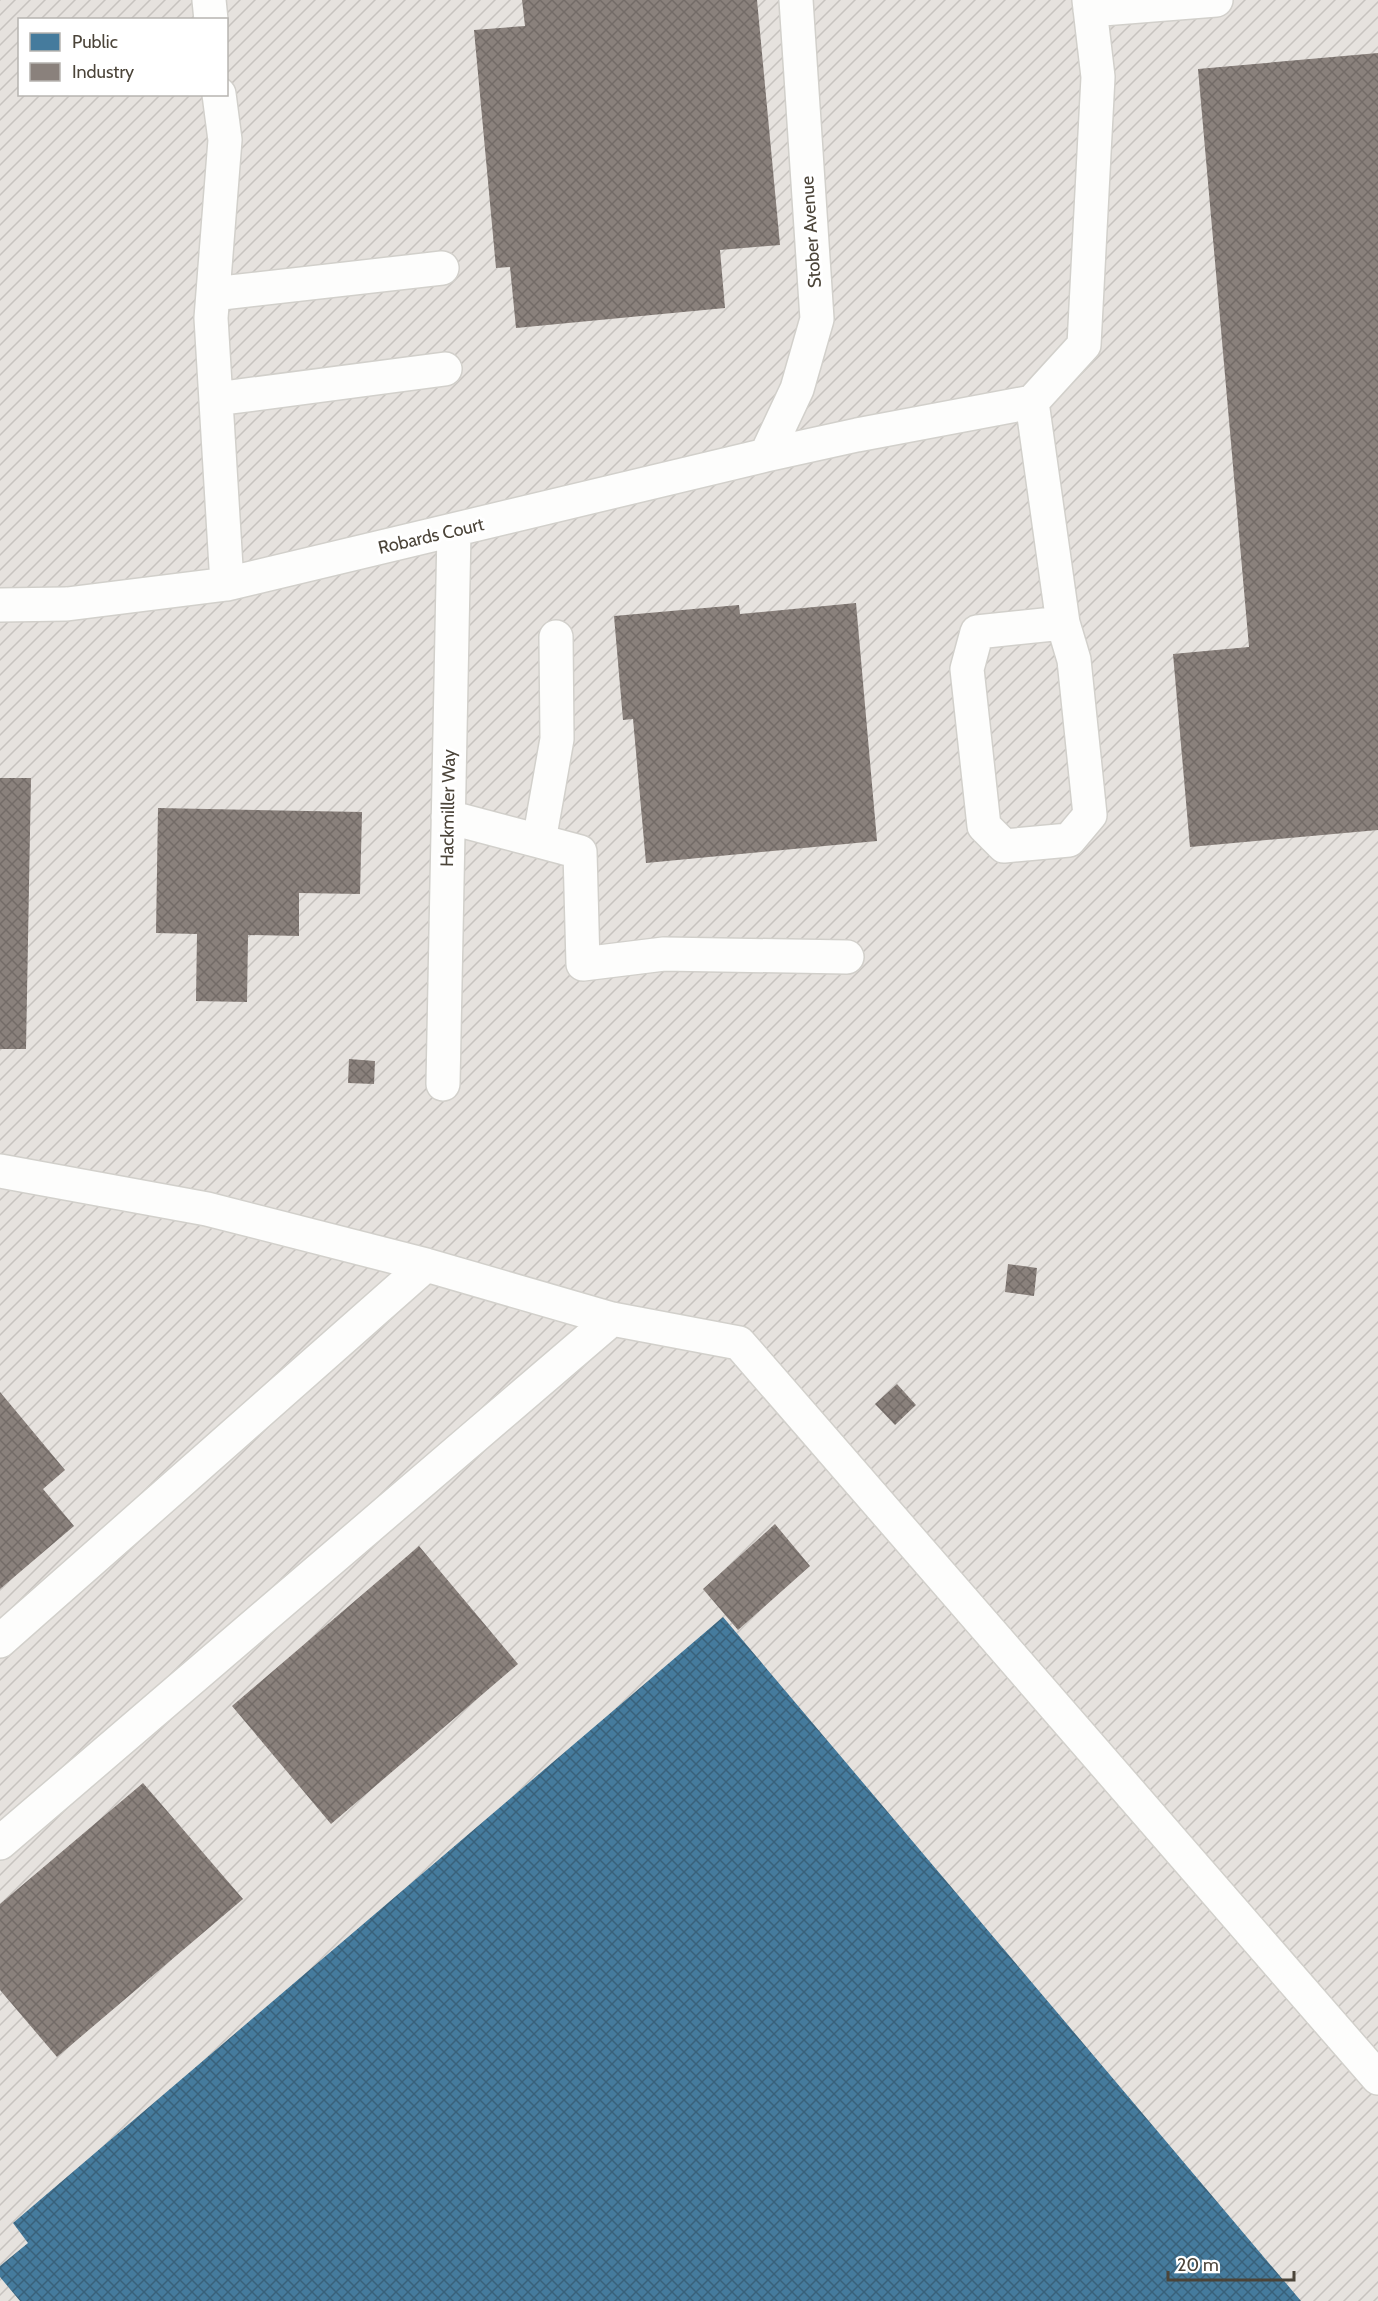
<svg xmlns="http://www.w3.org/2000/svg" width="1378" height="2301" font-family="Cabin,sans-serif">
  <defs>
    <pattern id="industrial-furrows" width="10" height="10" patternUnits="userSpaceOnUse" patternTransform="scale(1.5)"><rect width="10" height="10" fill="#e6e2de"/><path d="M-1 1l2-2M0 10L10 0M9 11l2-2" fill="none" stroke="#c7c3bf"/></pattern>
    <pattern id="public-cross-hatch" width="8" height="8" patternUnits="userSpaceOnUse" patternTransform="scale(1.5)"><rect width="8" height="8" fill="#457b9d"/><path d="M0 0l8 8M0 8l8-8" fill="none" stroke="#39617a"/></pattern>
    <pattern id="industry-cross-hatch" width="8" height="8" patternUnits="userSpaceOnUse" patternTransform="scale(1.5)"><rect width="8" height="8" fill="#8a817c"/><path d="M0 0l8 8M0 8l8-8" fill="none" stroke="#736b67"/></pattern>
  </defs>
  <rect width="100%" height="100%" fill="#f4f2ee"/>
  <!-- industrial -->
  <path fill="url(#industrial-furrows)" fill-rule="evenodd" d="M0,0H1378V2301H0ZM20,20H226V94H20Z"/>
  <!-- public -->
  <path fill="url(#public-cross-hatch)" d="M723,1617L1301,2301H20L0,2277V2266L28,2243L13,2223Z"/>
  <!-- industry -->
  <path fill="url(#industry-cross-hatch)" d="M522,0H757L780,245L720,250L725,308L516,328L510,267L496,268L474,30L525,26Z
    M1378,53V830L1190,847L1173,654L1249,647L1198,69Z
    M856,603L877,841L646,863L633,719L623,720L614,616L739,605L740,614Z
    M0,778H31L26,1049H0Z
    M158,808L362,812L360,894L299,893V936L248,935L247,1002L196,1001L197,934L156,933Z
    M349,1059L375,1061L374,1084L348,1083Z
    M1008,1264L1037,1268L1034,1296L1005,1292Z
    M897,1384L916,1405L895,1425L875,1404Z
    M0,1392L65,1470L43,1489L74,1526L0,1589Z
    M775,1524L810,1566L738,1630L703,1589Z
    M419,1546L518,1664L331,1824L232,1706Z
    M143,1783L243,1899L57,2057L0,1990V1904Z"/>
  <g fill="none" stroke-linecap="round" stroke-linejoin="round">
    <defs>
      <path id="minor" d="M209,0L211,20
        M1090,10L1216,0
        M219,94L225,140L211,318L227,584
        M213,294L442,268
        M216,399L445,369
        M1032,402L1063,623L1074,660L1090,815L1069,840L1004,846L984,826L967,669L977,632L1063,623
        M766,455L797,389L817,319L796,0
        M0,605L67,604L227,584L766,455L857,435L1032,402L1084,345L1098,77L1089,0
        M448,817L539,841L557,739L556,637
        M539,841L580,852L583,964L664,954L847,957
        M443,1084L454,531
        M0,1171L207,1209L426,1265L612,1319
        M0,1641L426,1265
        M0,1843L612,1319L739,1343L1378,2078"/>
    </defs>
    <!-- minor casing -->
    <use href="#minor" stroke="#d2d0cb" stroke-width="36"/>
    <!-- minor -->
    <use href="#minor" stroke="#fdfdfc" stroke-width="33"/>
  </g>
  <g text-anchor="middle" dominant-baseline="central" stroke-width="6" stroke-linejoin="round" paint-order="stroke">
    <!-- street labels -->
    <g font-size="18" fill="#4b4439" stroke="#fff">
      <text transform="translate(811 232) rotate(-94)">Stober Avenue</text>
      <text transform="translate(431 536) rotate(-13)">Robards Court</text>
      <text transform="translate(448 808) rotate(-89)">Hackmiller Way</text>
    </g>
  </g>
  <!-- legend -->
  <rect x="18" y="18" width="210" height="78" fill="#ffffff" stroke="#b7b4b0" stroke-width="1.5"/>
  <rect x="30" y="33" width="30" height="18" fill="#457b9d" stroke="#b7b4b0" stroke-width="1.5"/>
  <text x="72" y="48" font-size="18" fill="#4b4439">Public</text>
  <rect x="30" y="63" width="30" height="18" fill="#8a817c" stroke="#b7b4b0" stroke-width="1.5"/>
  <text x="72" y="78" font-size="18" fill="#4b4439">Industry</text>
  <!-- scale -->
  <path d="M1168 2271v9h126v-9" fill="none" stroke="#4b4439" stroke-width="3"/>
  <text x="1177" y="2271" font-size="18" fill="#4b4439" stroke="#ffffff" stroke-width="4.5" paint-order="stroke">20 m</text>
</svg>
